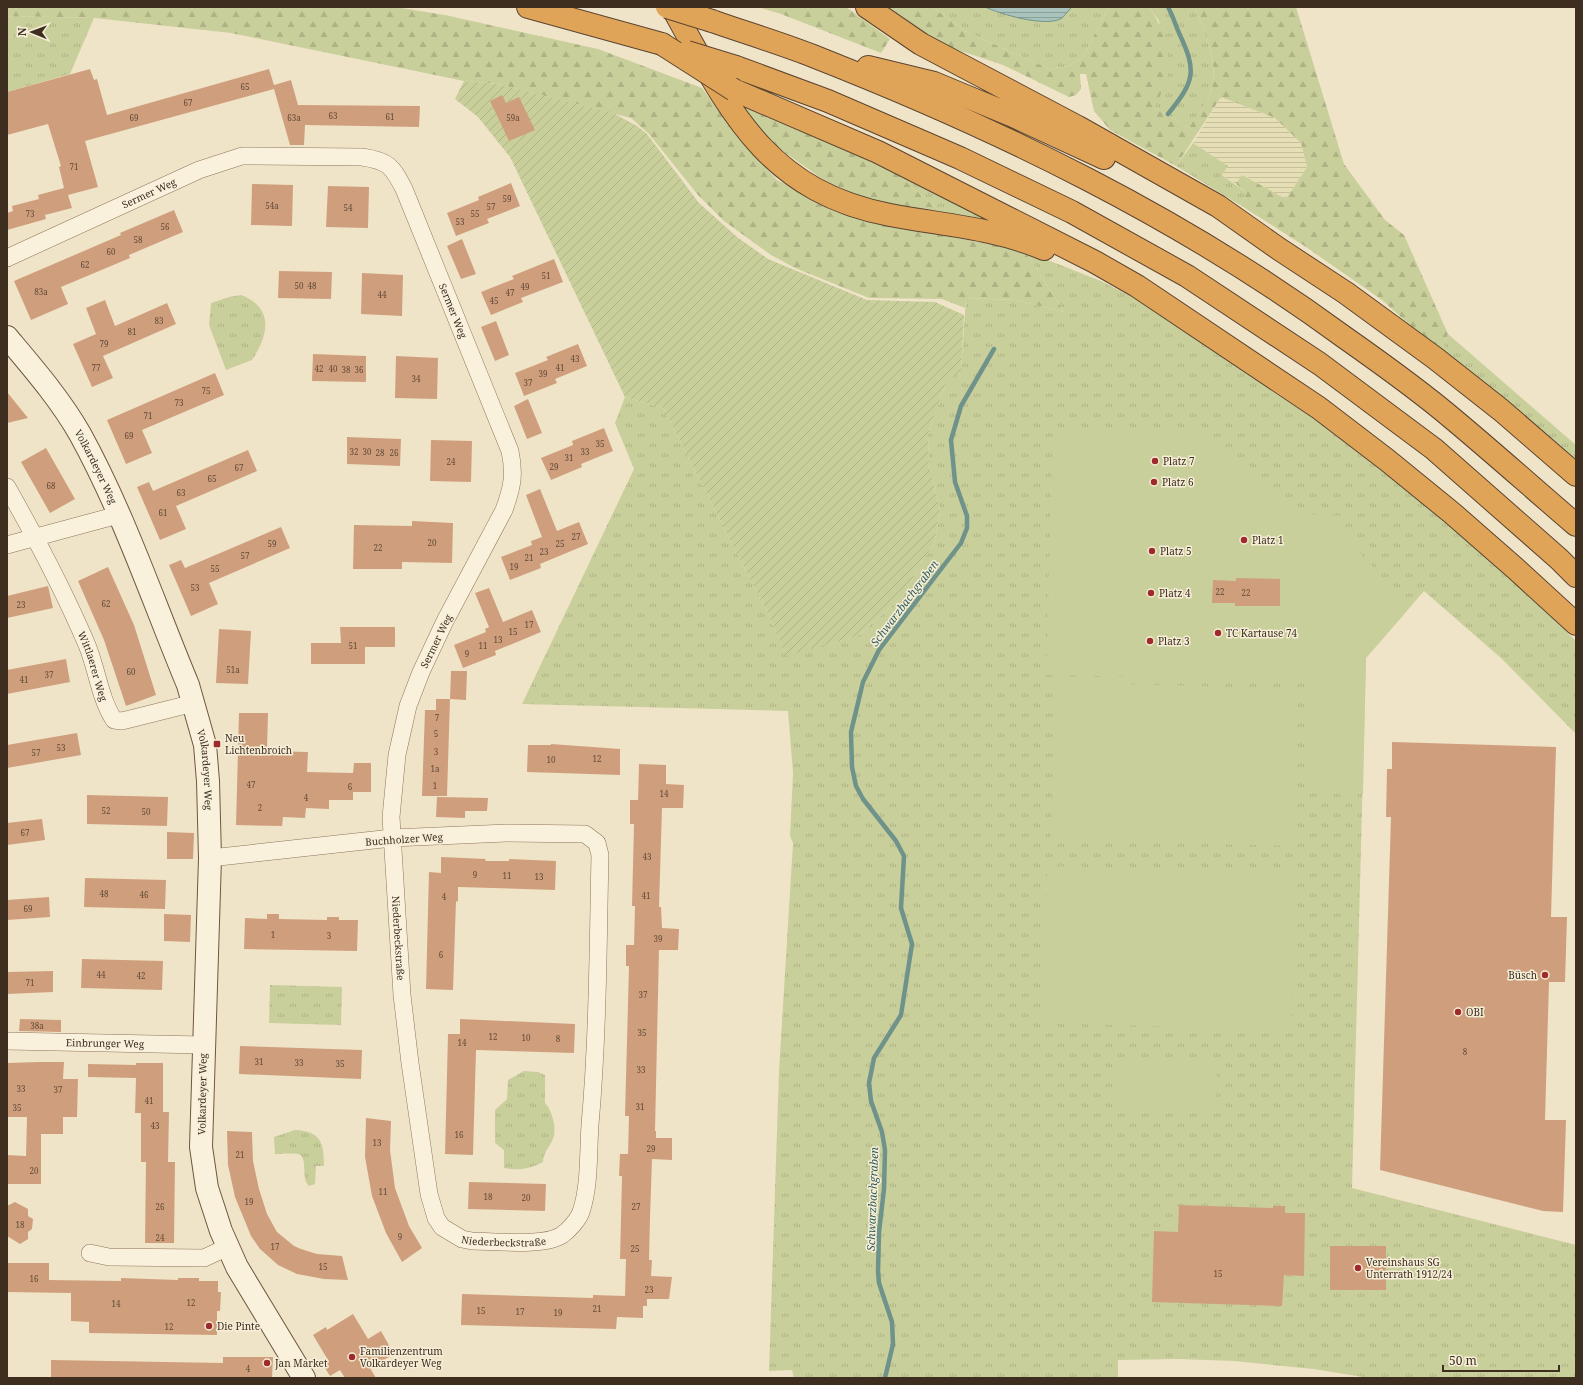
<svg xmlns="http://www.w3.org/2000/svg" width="1583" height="1385" font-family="'Noto Serif',serif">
  <defs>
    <pattern id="farmland-rules" width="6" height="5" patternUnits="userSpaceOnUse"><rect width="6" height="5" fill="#e6deb5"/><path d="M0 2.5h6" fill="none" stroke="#c6bf9b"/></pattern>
    <pattern id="grass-tufts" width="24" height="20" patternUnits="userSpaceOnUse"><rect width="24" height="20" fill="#c9cf9b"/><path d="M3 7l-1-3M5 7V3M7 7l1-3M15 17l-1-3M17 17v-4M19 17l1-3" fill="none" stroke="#aeb285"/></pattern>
    <pattern id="forest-firs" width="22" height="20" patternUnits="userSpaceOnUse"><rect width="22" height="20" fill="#c9cf9b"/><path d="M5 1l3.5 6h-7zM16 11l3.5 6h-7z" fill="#aeb285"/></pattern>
    <pattern id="garden-furrows" width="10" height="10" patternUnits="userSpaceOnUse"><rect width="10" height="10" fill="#c9cf9b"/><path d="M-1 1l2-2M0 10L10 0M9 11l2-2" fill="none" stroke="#aeb285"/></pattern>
    <pattern id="water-rules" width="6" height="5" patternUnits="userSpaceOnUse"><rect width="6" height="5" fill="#a9c4bc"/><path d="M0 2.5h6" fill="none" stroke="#8ba098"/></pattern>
  </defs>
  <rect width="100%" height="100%" fill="#f0e4c8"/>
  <!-- farmland -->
  <path fill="url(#farmland-rules)" d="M1221,97L1275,118L1301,143L1307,167L1286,199L1243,175L1236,184L1222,175L1227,166L1193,143Z"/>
  <!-- grass -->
  <path fill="url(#grass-tufts)" d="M932,7H985L996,12L1071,8V7H1109L1083,57L1069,66L1049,69L965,31Z
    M1149,7H1197L1195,8C1205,34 1221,65 1210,94C1206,106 1195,117 1189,128L1154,107L1165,83L1159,21Z
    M7,16L94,18L70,74L7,92Z
    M1193,143L1228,166L1222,175L1247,193L1240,205L1176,166Z
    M881,160L1017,229L944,215Z
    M1025,251L1101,281L1152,307L1236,362L1385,471L1486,554L1576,641V734L1502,659L1424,591L1366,658L1352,1188L1576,1245V1378H1369L1313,1369L1234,1361L1179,1359L1118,1360V1378H794L792,1370L769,1371L779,1071L793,843L790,836L793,773L788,711L522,704L634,469L615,423L625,397L663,408L769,616L786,655L858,636L904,595L922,561L934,544L940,512L929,464L928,434L946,383L961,370L966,298L1016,300L1064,312Z
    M241,295C274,307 269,335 252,360L226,370L209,325L211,303L229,297Z
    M1448,334L1576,445V469L1441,353Z
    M270,985L342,987L341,1025L269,1023Z
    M524,1071L538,1072L545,1075V1103C552,1110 556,1126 554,1136C551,1146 543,1152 543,1162C529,1169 519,1171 504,1168V1150L495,1143V1110L507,1099L508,1080Z
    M295,1130C321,1131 324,1143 324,1166H316L315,1184L309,1186C300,1177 309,1157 298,1154C291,1153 282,1154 275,1154L274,1137Z"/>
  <!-- forest -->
  <path fill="url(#forest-firs)" d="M7,7H395L445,15L598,49L702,88L738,137L777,180L822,203L884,224L1025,251L1064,312L1016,300L966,298L965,308L942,299L869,298L795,268L771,255L724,221L698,195L649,134L631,118L498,84L464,81L231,33L94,18L7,16Z
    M758,7H846L890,39L881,53L781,14Z
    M879,7H932L965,31L1049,69L1069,66L1083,57L1109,7H1149C1164,28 1174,59 1165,84C1162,92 1158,100 1154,107L1189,128C1195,117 1206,105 1210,94C1221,65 1205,34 1195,8L1296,7L1344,164L1385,220L1404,235L1448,334L1441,353L1382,300L1306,247L1240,205L1247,193L1236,184L1242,175L1286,199L1307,167L1301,143L1275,118L1221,97L1176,166L1110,130L1094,111L1086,74H1080L1081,89L1076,95L1069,97L1003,65L934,42Z
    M738,100L881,160L944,215L866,201L821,178L773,144Z"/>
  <!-- garden -->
  <path fill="url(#garden-furrows)" d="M464,81L498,84L613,113L637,126L647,134L699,203L737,237L768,259L867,300L935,302L964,315L961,370L946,383L928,434L929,464L940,512L934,544L922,561L904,595L858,636L786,656L769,616L663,408L625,397L510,157L478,117L455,99Z"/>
  <!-- pitch -->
  <path fill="#c9cf9b" d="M1053,428L1207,431L1304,514L1345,516V537L1410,607L1366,658L1363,794L1306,793L1307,680L1046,675Z
    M1055,682L1298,689L1293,846L1051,839Z
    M1047,866L1295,872L1291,1030L1043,1023Z
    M1113,1058L1217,1061L1216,1113L1112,1110Z"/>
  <!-- water -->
  <path fill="url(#water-rules)" stroke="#6f938a" d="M985,7H1071V8C1068,11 1065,15 1062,18C1047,28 1000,14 985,7Z"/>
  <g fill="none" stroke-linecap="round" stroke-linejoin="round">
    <!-- stream -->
    <path stroke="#6f938a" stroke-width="4.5" d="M1168,114C1195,81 1197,71 1179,33C1175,24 1173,16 1168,7
      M885,1378L893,1344L892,1322L879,1283L878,1271L879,1232L884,1189L885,1150L882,1132L871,1101L869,1083L874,1058L901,1015L912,944L901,908L904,856L896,841L863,799L856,786L852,767L851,732L863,682L879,650L961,543L967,528V516L955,482L951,440L961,406L994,349"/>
  </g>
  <!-- building -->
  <path fill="#cf9f7d" d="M90,69L94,80L97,79L107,115L269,69L274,85L291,80L298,105L420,106L419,127L305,125L304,145H290L274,89L85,141L98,187L68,195L72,208L45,215L46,219L7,230V213L13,211L12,206L39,199L38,195L64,188L59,167L61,166L48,124L7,135V92Z
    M502,95L506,103L519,97L535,130L509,141L490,101Z
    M511,183L520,206L487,219L489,223L456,236L447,213L479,200L478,197Z
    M252,184L293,185L292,226L251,225Z
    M328,186L369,187L368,228L326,227Z
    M174,210L183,232L129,255L130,258L61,287L68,304L31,320L14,281L121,235L120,233Z
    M462,239L476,274L461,279L447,246Z
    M554,259L563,282L521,298L523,302L491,315L481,292L514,279L512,276Z
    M279,271L332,272L331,299L278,298Z
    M362,273L403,275L402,316L361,314Z
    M105,300L115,326L167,303L176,324L103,356L113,378L92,387L73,344L96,334L86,308Z
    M496,321L509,355L495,361L481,327Z
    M578,344L587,366L555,379L557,383L524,396L515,373L548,360L546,357Z
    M313,354L366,356V382L312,381Z
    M396,356L438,358L437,399L395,398Z
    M215,373L224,395L142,430L152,453L126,464L107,420Z
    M7,392L28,418L7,423Z
    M528,399L542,433L527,439L514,406Z
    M604,428L613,451L581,464L582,467L551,480L541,458L573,445L572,441Z
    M347,437L401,439L400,466L347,464Z
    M431,440L472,441L471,482L430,481Z
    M46,448L75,499L50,513L21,462Z
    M248,450L257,471L176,506L186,529L160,540L137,487L149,482L153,491Z
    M540,489L557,531L579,522L588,544L540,564L541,568L510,580L501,557L532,545L531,541L542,537L526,495Z
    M412,521L453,523L452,563L402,562V569H353L354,525L412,526Z
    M281,527L290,548L209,583L218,604L191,616L169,565L181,560L185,568Z
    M108,567L134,625L156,695L126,706L104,640L78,581Z
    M1236,578L1280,579V606H1235V603H1212L1213,580L1236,581Z
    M48,586L53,608L7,618V596Z
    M489,588L503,622L532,610L541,632L495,651L496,655L463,668L454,645L486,632L485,629L489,627L475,593Z
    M340,627H395V647H365V664H311V643H341Z
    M219,629L251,631L248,684L216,683Z
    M66,659L70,682L7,694V670Z
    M451,671H467L466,700L450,699Z
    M436,699H450L447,796H422L425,710H436Z
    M239,713H268L267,751L308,752L307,772L353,773L354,763H371V792H353V800H329V809L306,808L305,818L283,817L282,826L236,825Z
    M77,733L81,755L7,768V745Z
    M1392,742L1556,747L1551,917H1567L1565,982H1549L1545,1120H1566L1563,1212L1543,1211L1380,1170L1391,817H1386L1387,769H1392Z
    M551,744L620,749V775L527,772L528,745H551Z
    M639,764L666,765V784L684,785L683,808H662L659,907H661L662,928L679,929L678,950H659L655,1131H656V1138H672V1160L652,1159L650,1218L649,1260H652L651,1276L672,1277L669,1299H647V1306H643V1318L617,1317L616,1329L461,1325L462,1294L593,1298V1295L625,1296L626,1259H620L622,1176H619L620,1154H628L629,1116H625L629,966H626V945H634L635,906H632L634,824H630V800H638Z
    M87,795L168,797L167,826L87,824Z
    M437,797L488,798L487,811H465V818L436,817Z
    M42,819L45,840L7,845V823Z
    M167,832L194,833L193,859H167Z
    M441,857L486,859L485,861H509V859L556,861L555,890L458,887V902L456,901L453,990L426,989L429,872L441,873Z
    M85,878L166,880L165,909L84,907Z
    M49,897L50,917L7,920V900Z
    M164,914L191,915L190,942L164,941Z
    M267,914H279V919L327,920V917H339V920H358L357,951L244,949L245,918L267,919Z
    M82,959L163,961L162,990L81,988Z
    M53,971V992L7,994V972Z
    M20,1019L61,1020V1032L19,1031Z
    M460,1019L575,1024L574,1053L476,1050L473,1155L445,1154L448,1034H460Z
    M240,1046L362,1050L361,1079L239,1074Z
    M39,1062H64L63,1079H78L77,1117H63V1134H41V1184H7V1155L26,1156L27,1117H7V1063Z
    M136,1063H163V1112H169L168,1162H175L174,1243H145L146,1162H141V1113H135L136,1078L88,1077V1064L136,1065Z
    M366,1118L391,1121L390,1150L395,1188L409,1226L422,1248L402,1262L386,1233L372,1196L365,1157Z
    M227,1131L252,1132L253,1161L259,1189L267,1214L277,1232L294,1246L301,1249L317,1254L342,1256L348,1280L324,1279L297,1274L278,1265L260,1249L251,1236L235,1197L228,1165Z
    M469,1182L546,1184L545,1211L468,1209Z
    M15,1202L28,1209V1216L33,1219L32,1229L28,1232V1239L20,1244L7,1236V1206Z
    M1179,1205L1273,1208V1206H1285V1213H1305L1304,1276L1284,1275L1282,1306L1152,1302L1154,1231L1178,1232Z
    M1330,1246H1386V1290H1330Z
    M7,1263H49V1280L121,1281V1278L178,1280V1278H199V1281H218V1292H221L220,1311H217V1335L89,1333V1322L71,1321V1293L7,1292Z
    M353,1314L368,1339L381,1331L394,1354L370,1368L376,1378H345L340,1370L330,1376L322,1363L328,1360L313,1335L326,1327L327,1330Z
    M223,1357H273L272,1378H51V1360L223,1363Z"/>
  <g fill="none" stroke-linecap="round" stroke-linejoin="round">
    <defs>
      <g id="street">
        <path id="s1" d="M7,258L199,170L242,156L362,157C389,161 392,166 404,189L510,451C515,475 512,488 504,510L445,621L421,672L408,706L397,755L391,817L402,995L410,1063L429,1194L436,1218L442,1227L462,1239L472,1241C494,1241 544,1247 562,1235C569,1230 578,1220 581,1212C590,1185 588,1153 590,1125C598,1035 598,945 600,855L597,843L585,834L507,833L392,838L210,858"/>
        <path id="s2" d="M7,487C36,538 64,591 87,645C97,669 100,699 114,720L122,721L194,703"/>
        <path d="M7,545L118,515"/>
        <path id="s3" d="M7,1041L203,1045"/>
        <path d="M90,1253L109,1257L204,1258L228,1247"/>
      </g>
      <g id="secondary">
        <path id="s4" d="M7,337C33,368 60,399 80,434C124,514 153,601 188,685L205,745L208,781L210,858L201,1147L207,1188L221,1231L237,1267L304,1378"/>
      </g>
      <path id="highway" d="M528,7L662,44
        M672,7C728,108 765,191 890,215C942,225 995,228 1044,249
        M867,7L921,44L1078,127L1218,206L1279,249L1346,293L1435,358L1501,410L1576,475
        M712,21C746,33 780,43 813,56C999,129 1182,218 1344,337C1381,363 1419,390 1453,419C1495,454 1535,490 1576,525
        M736,67L828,101L960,158L1072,212L1187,276L1320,364L1434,449L1559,559L1576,576
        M868,67L934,83L1011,115L1104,158
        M734,90L878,152L1095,262L1137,286L1319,408L1387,460L1452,513L1516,569L1576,624"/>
    </defs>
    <!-- street casing -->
    <use href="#street" stroke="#8d765c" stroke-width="18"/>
    <!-- secondary casing -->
    <use href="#secondary" stroke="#6f573f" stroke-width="24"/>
    <!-- highway casing -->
    <use href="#highway" stroke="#5b4430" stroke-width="24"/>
    <!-- street -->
    <use href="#street" stroke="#faf1dc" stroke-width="17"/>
    <!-- secondary -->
    <use href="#secondary" stroke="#faf1dc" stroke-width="22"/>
    <!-- highway -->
    <use href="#highway" stroke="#e0a458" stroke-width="22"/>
    <defs>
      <path id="highway-bridge" d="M667,7L712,21
        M662,44L734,90
        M687,52L736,67"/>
    </defs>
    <!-- highway-bridge casing -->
    <use href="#highway-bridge" stroke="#5b4430" stroke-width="24" stroke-linecap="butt"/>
    <!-- highway-bridge -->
    <use href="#highway-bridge" stroke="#e0a458" stroke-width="22"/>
  </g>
  <!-- markers -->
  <g fill="#9e2a2b" stroke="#f7eed8" stroke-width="1.5">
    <circle cx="1155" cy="461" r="4"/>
    <circle cx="1154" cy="482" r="4"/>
    <circle cx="1244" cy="540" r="4"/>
    <circle cx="1152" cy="551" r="4"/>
    <circle cx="1151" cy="593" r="4"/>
    <circle cx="1218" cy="633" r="4"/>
    <circle cx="1150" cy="641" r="4"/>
    <rect x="213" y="740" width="8" height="8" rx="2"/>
    <circle cx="1545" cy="975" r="4"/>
    <circle cx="1458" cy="1012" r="4"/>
    <circle cx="1358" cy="1268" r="4"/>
    <circle cx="209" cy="1326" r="4"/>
    <circle cx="352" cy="1357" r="4"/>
    <circle cx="267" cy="1363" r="4"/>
  </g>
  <g text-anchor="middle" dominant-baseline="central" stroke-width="3" stroke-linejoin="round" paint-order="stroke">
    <!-- number labels -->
    <g font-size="8" fill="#624a37">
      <text x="245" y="86">65</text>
      <text x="188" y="102">67</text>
      <text x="333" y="115">63</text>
      <text x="390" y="116">61</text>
      <text x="134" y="117">69</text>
      <text x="294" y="117">63a</text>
      <text x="513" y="117">59a</text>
      <text x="74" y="166">71</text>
      <text x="507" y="198">59</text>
      <text x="272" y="205">54a</text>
      <text x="491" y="206">57</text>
      <text x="348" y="207">54</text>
      <text x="30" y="213">73</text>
      <text x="475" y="213">55</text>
      <text x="460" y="221">53</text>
      <text x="165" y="226">56</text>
      <text x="138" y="239">58</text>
      <text x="111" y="251">60</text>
      <text x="85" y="264">62</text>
      <text x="546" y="275">51</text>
      <text x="299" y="285">50</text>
      <text x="312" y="285">48</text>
      <text x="525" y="286">49</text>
      <text x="41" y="291">83a</text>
      <text x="510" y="292">47</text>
      <text x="382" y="294">44</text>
      <text x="494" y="300">45</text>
      <text x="159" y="320">83</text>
      <text x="132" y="331">81</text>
      <text x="104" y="343">79</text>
      <text x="575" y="358">43</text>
      <text x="96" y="367">77</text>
      <text x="560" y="367">41</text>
      <text x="319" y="368">42</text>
      <text x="333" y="368">40</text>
      <text x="346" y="369">38</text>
      <text x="359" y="369">36</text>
      <text x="543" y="373">39</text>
      <text x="416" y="378">34</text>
      <text x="528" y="382">37</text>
      <text x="206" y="390">75</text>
      <text x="179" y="402">73</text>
      <text x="148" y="415">71</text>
      <text x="129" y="435">69</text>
      <text x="600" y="443">35</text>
      <text x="354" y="451">32</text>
      <text x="367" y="451">30</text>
      <text x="585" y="451">33</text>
      <text x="380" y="452">28</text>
      <text x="394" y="452">26</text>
      <text x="569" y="457">31</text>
      <text x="451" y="461">24</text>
      <text x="554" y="466">29</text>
      <text x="239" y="467">67</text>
      <text x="212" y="478">65</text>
      <text x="51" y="485">68</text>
      <text x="181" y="492">63</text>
      <text x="163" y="512">61</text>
      <text x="576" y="536">27</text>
      <text x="432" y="542">20</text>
      <text x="272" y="543">59</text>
      <text x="560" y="543">25</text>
      <text x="378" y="547">22</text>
      <text x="544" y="551">23</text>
      <text x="245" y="555">57</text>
      <text x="529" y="557">21</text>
      <text x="514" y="566">19</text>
      <text x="215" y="568">55</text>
      <text x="195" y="587">53</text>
      <text x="1220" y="591">22</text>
      <text x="1246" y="592">22</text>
      <text x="106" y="603">62</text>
      <text x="21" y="604">23</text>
      <text x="529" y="624">17</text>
      <text x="513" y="631">15</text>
      <text x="498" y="639">13</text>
      <text x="353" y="645">51</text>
      <text x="483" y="645">11</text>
      <text x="467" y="653">9</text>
      <text x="233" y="669">51a</text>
      <text x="131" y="671">60</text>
      <text x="49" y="674">37</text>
      <text x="24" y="679">41</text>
      <text x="437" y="717">7</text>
      <text x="436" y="733">5</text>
      <text x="61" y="747">53</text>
      <text x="436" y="751">3</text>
      <text x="36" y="752">57</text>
      <text x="597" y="758">12</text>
      <text x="551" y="759">10</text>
      <text x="435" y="768">1a</text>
      <text x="251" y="784">47</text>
      <text x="435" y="785">1</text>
      <text x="350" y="786">6</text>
      <text x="664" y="793">14</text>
      <text x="306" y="797">4</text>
      <text x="260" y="807">2</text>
      <text x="106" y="810">52</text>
      <text x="146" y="811">50</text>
      <text x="25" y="832">67</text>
      <text x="647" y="856">43</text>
      <text x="475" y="874">9</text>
      <text x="507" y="875">11</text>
      <text x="539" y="876">13</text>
      <text x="104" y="893">48</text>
      <text x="144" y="894">46</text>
      <text x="646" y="895">41</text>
      <text x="444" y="896">4</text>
      <text x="28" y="908">69</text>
      <text x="273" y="934">1</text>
      <text x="329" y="935">3</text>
      <text x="658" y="938">39</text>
      <text x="441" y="954">6</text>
      <text x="101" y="974">44</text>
      <text x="141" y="975">42</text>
      <text x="30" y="982">71</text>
      <text x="643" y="994">37</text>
      <text x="37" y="1025">38a</text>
      <text x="642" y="1032">35</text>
      <text x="493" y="1036">12</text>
      <text x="526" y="1037">10</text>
      <text x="558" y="1038">8</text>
      <text x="462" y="1042">14</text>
      <text x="1465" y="1051">8</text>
      <text x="259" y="1061">31</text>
      <text x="299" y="1062">33</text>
      <text x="340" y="1063">35</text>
      <text x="641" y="1069">33</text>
      <text x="21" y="1088">33</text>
      <text x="58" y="1089">37</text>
      <text x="149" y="1100">41</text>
      <text x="640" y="1106">31</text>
      <text x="17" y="1107">35</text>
      <text x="155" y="1125">43</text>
      <text x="459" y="1134">16</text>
      <text x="377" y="1142">13</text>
      <text x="651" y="1148">29</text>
      <text x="240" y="1154">21</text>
      <text x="34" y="1170">20</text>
      <text x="383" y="1191">11</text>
      <text x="488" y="1196">18</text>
      <text x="526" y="1197">20</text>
      <text x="249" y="1201">19</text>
      <text x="160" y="1206">26</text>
      <text x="636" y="1206">27</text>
      <text x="20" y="1224">18</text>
      <text x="400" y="1236">9</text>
      <text x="160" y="1237">24</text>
      <text x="275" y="1246">17</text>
      <text x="635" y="1248">25</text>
      <text x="323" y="1266">15</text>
      <text x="1218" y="1273">15</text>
      <text x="34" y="1278">16</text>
      <text x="649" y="1289">23</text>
      <text x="191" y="1302">12</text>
      <text x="116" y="1303">14</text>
      <text x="597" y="1308">21</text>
      <text x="481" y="1310">15</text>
      <text x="520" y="1311">17</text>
      <text x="558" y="1312">19</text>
      <text x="169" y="1326">12</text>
      <text x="248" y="1368">4</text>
    </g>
    <!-- street labels -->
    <g font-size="10" fill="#3d2e20" stroke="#f7eed8">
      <text stroke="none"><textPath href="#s1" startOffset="156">Sermer Weg</textPath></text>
      <text stroke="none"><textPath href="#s1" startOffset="564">Sermer Weg</textPath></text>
      <text stroke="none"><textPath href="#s4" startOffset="158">Volkardeyer Weg</textPath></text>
      <text transform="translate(436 641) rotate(-64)">Sermer Weg</text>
      <text stroke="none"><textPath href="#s2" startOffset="199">Wittlaerer Weg</textPath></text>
      <text stroke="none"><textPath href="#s4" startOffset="482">Volkardeyer Weg</textPath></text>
      <text transform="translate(404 839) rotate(-4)">Buchholzer Weg</text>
      <text stroke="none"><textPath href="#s1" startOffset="1228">Niederbeckstraße</textPath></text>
      <text stroke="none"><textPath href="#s3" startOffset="98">Einbrunger Weg</textPath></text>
      <text transform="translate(202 1094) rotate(-89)">Volkardeyer Weg</text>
      <text stroke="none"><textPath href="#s1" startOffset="1587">Niederbeckstraße</textPath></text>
    </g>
    <!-- poi labels -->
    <g font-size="10" fill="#3d2e20" stroke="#f7eed8" text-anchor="start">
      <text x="1163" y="461">Platz 7</text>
      <text x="1162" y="482">Platz 6</text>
      <text x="1252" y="540">Platz 1</text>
      <text x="1160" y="551">Platz 5</text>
      <text x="1159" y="593">Platz 4</text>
      <text x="1226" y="633">TC Kartause 74</text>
      <text x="1158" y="641">Platz 3</text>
      <text x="225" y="738">Neu<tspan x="225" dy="12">Lichtenbroich</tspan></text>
      <text x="1537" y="975" text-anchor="end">Büsch</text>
      <text x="1466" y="1012">OBI</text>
      <text x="1366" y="1262">Vereinshaus SG<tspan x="1366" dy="12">Unterrath 1912/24</tspan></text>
      <text x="217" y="1326">Die Pinte</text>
      <text x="360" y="1351">Familienzentrum<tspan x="360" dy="12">Volkardeyer Weg</tspan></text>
      <text x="275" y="1363">Jan Market</text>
    </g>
    <!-- water labels -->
    <g font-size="11" font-style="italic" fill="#2f5d5a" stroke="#f7eed8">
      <text transform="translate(904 603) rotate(-53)">Schwarzbachgraben</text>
      <text transform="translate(872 1199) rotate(-88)">Schwarzbachgraben</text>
    </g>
  </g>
  <!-- border -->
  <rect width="1583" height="1385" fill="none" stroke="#3d2e20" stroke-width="16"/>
  <!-- north arrow -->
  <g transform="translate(32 32) rotate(271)" stroke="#f7eed8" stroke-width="3" paint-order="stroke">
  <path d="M0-3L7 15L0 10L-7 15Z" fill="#3d2e20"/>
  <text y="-6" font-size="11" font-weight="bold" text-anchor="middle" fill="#3d2e20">N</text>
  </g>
  <!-- scale -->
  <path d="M1443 1365v6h116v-6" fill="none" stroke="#3d2e20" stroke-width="2"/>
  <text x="1449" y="1365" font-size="12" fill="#3d2e20" stroke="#f7eed8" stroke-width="3" paint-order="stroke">50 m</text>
</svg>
